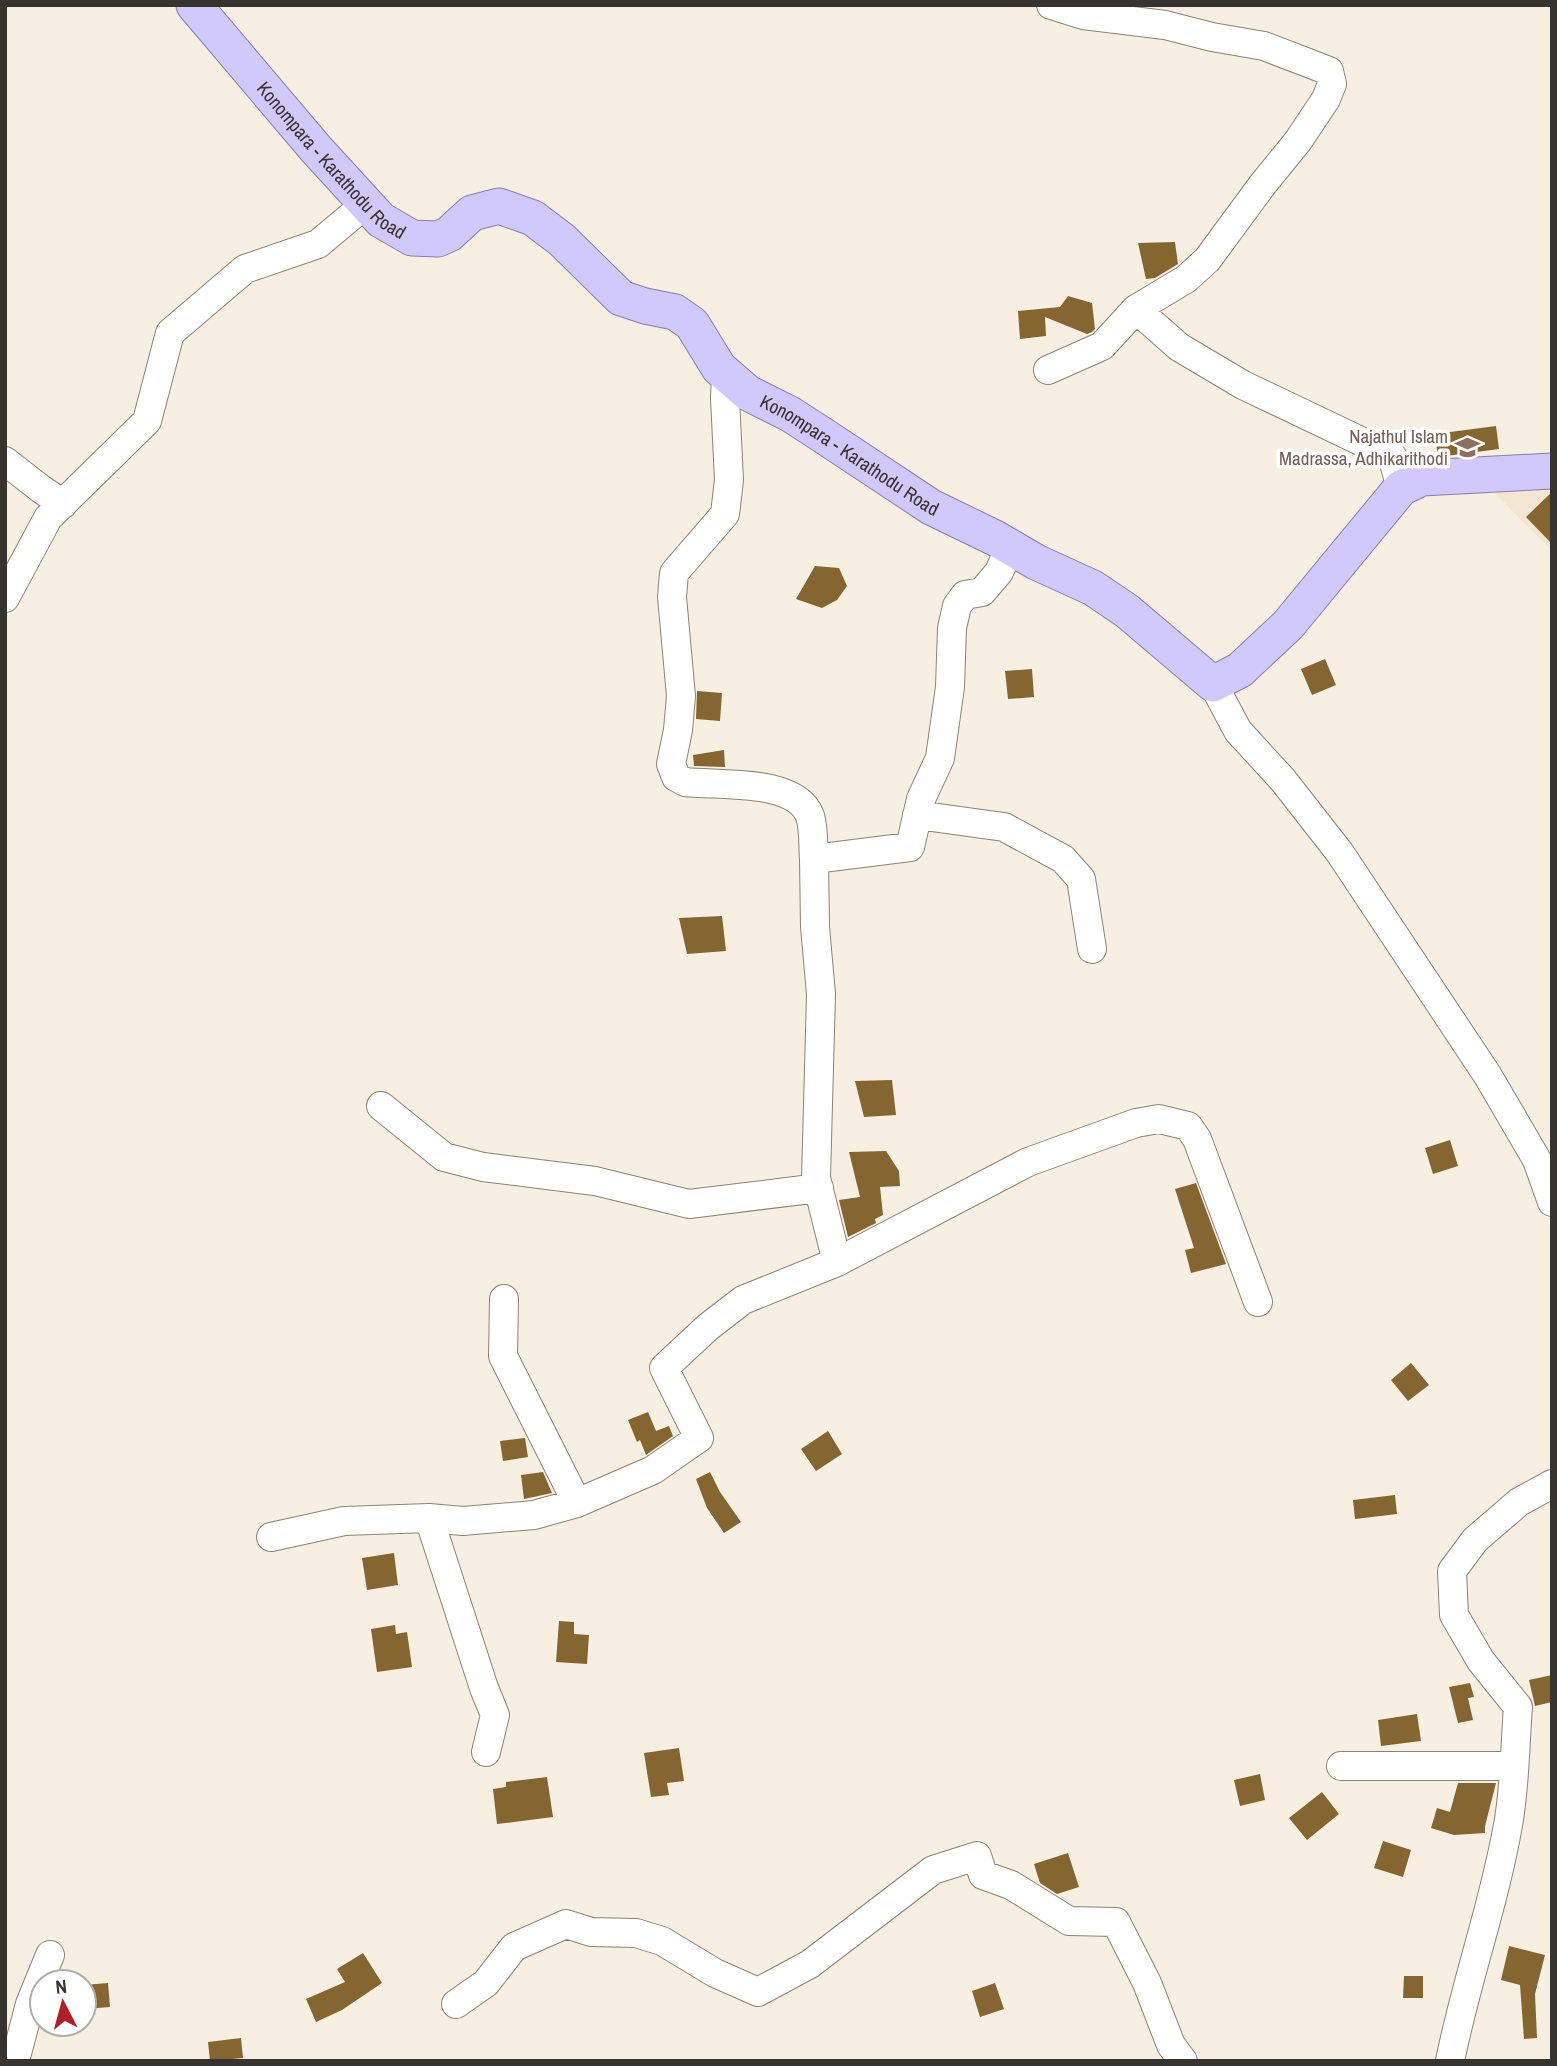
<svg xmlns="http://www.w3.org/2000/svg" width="1557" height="2066" font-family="'Archivo Narrow',sans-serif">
  <rect width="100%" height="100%" fill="#f7efe2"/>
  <!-- built -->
  <path fill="#f3e6d2" d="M1552,479V551L1494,492V484Z"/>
  <!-- building -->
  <path fill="#856530" d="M1175,242L1178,264L1155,278L1146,279L1138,243Z
    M1068,296L1092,303L1095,329L1092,332L1087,334L1045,317L1046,336L1020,339L1018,311L1060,307Z
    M1496,426L1499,449L1438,457L1435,434Z
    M1552,492V544L1526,517Z
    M815,566L839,568L847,586L837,600L822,608L796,599Z
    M1325,659L1336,685L1312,695L1301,669Z
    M1032,669L1034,697L1008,699L1005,671Z
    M697,691L722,693L720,721L696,719Z
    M724,750L725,767L694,766L693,755Z
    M722,916L726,951L687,954L679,918Z
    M892,1080L896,1115L864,1117L855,1081Z
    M1450,1140L1458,1166L1433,1174L1425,1148Z
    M886,1151L899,1171L900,1186L880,1187L883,1215L875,1219L876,1223L848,1237L839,1200L860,1197L849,1152Z
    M1196,1183L1226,1264L1191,1273L1185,1250L1194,1248L1175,1189Z
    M1411,1363L1429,1385L1408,1401L1391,1380Z
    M648,1412L656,1431L669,1426L673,1436L646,1455L640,1440L637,1442L628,1420Z
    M828,1431L842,1454L816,1471L801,1449Z
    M525,1438L528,1457L503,1461L500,1441Z
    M543,1472L552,1493L524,1499L521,1475Z
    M710,1472L720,1492L741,1522L724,1533L707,1508L696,1479Z
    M1395,1495L1397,1514L1355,1519L1353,1500Z
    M394,1553L398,1585L367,1590L362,1558Z
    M559,1621L574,1622V1634L589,1635L587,1664L556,1662Z
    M395,1625L396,1634L407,1632L412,1667L377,1672L371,1629Z
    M1552,1675V1702L1535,1706L1529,1680Z
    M1470,1683L1474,1697L1468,1698L1473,1720L1458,1723L1449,1687Z
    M1417,1714L1421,1741L1381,1746L1378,1720Z
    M679,1748L684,1781L667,1783L669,1795L651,1797L644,1753Z
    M1260,1774L1265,1800L1240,1806L1234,1780Z
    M547,1777L553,1817L497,1824L493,1789L506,1787V1782Z
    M1458,1783H1496L1485,1826V1833L1454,1835L1431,1828L1437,1808L1450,1812Z
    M1322,1792L1339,1814L1307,1840L1289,1818Z
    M1383,1841L1411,1850L1403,1877L1374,1868Z
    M1068,1853L1079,1887L1057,1894L1040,1883L1034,1864Z
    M1509,1946L1545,1955L1535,1994L1537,2038L1524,2039L1520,1985L1501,1980Z
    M363,1953L382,1983L342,2010L316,2022L306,1999L345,1982L337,1969Z
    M1404,1976H1423V1998H1403Z
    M108,1983L110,2007L84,2009V1985Z
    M995,1983L1004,2009L980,2017L972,1991Z
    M241,2038L243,2058L210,2061L208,2042Z"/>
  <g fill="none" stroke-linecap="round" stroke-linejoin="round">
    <defs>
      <path id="minor" d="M1051,5L1083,15L1165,25L1212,37L1264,46L1329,71L1332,84L1326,99L1298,141L1263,184L1207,260L1186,279L1136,309
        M1048,370L1102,346L1136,309L1179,347L1243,385L1392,456L1401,488
        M726,375L725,398L729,480L725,514L674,573L672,597L681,696L678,730L671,764L676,777L685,782C719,786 796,778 810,816C814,828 813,846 814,859
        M5,461L41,489L63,504
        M5,598L48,518L147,421L170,333L245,269L318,244L367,203
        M1213,684L1238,731L1283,780L1340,853L1488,1076L1537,1160L1552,1202
        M917,815L1004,827L1063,859L1081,879L1092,949
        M381,1106L444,1157L483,1167L595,1181L689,1204L819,1188
        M837,1262L1028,1162L1136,1123L1159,1119L1188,1126L1197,1139L1258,1302
        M504,1299L503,1356L577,1503
        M429,1518L484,1688L495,1715L486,1752
        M271,1537L344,1521L429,1518L463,1521L534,1515L577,1503L653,1470L699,1438L664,1368L708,1327L743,1300L837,1262L816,1178L821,994L815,927L814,859L910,847L921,799L940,758L950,687L952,628L957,606L965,595L982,592L999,572L1010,547
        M1341,1766H1513
        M456,2004L486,1983L514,1947L566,1924L591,1932L636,1933L662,1941L715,1973L758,1992L810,1964L933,1870L977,1856L983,1875L1011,1885L1069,1921L1116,1922L1147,1983L1171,2045L1183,2061
        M15,2061L30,2004L50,1955
        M1450,2061C1466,1981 1494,1905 1508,1825C1515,1788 1515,1744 1518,1707L1481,1661L1454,1615L1452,1571L1475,1540L1519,1502L1552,1484"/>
      <g id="major">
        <path id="s1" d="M194,5L316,149L381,220L412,238L438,239L449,234L472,213L499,206L533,218L562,240L621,298L645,306L675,312L692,324L719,368L748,393L790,414L824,436L931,507L995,538L1036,562L1093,588L1127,611L1213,684L1240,670L1288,625L1401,488L1422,478L1552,471"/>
      </g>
    </defs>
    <!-- minor casing -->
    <use href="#minor" stroke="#8a8377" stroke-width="30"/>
    <!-- major casing -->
    <use href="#major" stroke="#887db2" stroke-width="37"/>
    <!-- minor -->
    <use href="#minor" stroke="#fff" stroke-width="28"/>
    <!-- major -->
    <use href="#major" stroke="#d1c8fb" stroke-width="35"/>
  </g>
  <!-- icons -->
  <defs>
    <symbol id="school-bare" viewBox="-9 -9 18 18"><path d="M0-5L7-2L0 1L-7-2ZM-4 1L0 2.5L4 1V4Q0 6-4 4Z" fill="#8d6e63" stroke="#fff" stroke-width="2.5" paint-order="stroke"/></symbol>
  </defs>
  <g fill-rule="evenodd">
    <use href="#school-bare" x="1450" y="430" width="35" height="35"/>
  </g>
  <g text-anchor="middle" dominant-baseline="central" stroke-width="7" stroke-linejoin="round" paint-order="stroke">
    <!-- street labels -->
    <g font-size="19" fill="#37342f" stroke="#fff">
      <text stroke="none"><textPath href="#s1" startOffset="208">Konompara - Karathodu Road</textPath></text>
      <text stroke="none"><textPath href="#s1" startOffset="859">Konompara - Karathodu Road</textPath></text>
    </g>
    <!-- education labels -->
    <g font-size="19" fill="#785e54" stroke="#fff" text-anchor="end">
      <text x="1448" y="436">Najathul Islam<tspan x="1448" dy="22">Madrassa, Adhikarithodi</tspan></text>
    </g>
  </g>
  <!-- border -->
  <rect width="1557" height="2066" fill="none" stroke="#37342f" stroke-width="14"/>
  <!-- north arrow -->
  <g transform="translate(63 2003) rotate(354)"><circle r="33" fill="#ffffff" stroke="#afaeac" stroke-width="2"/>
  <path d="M0-5L12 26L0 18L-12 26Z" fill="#b11f26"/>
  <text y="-10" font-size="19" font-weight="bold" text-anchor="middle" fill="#37342f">N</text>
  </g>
</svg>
